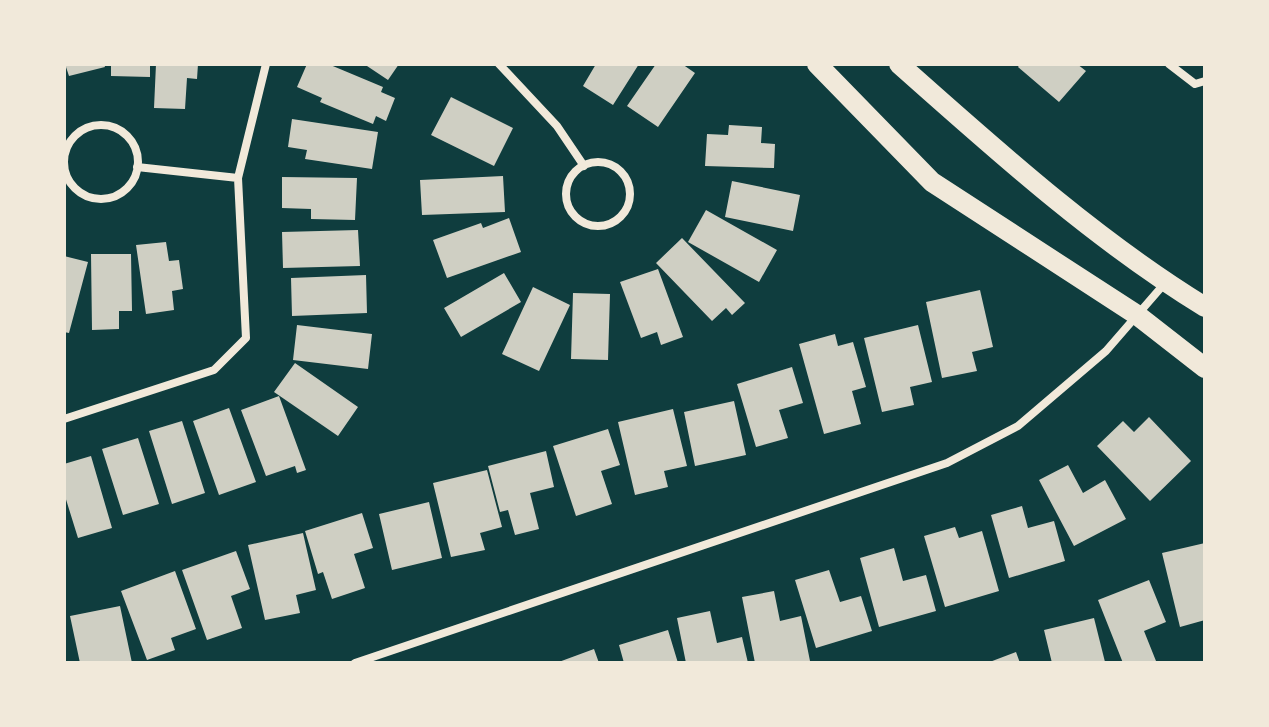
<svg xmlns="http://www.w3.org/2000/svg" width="1269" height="727" font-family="'Asap Condensed',sans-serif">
  <rect width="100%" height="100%" fill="#0f3d3e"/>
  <!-- building -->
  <path fill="#cfcfc3" d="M65,64H104L105,67L69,76Z
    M111,64H150V77L111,76Z
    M156,64H198L197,79L187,78L185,109L154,108Z
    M307,64H328L383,87L381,92L395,98L386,121L376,116L373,124L320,102L322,98L297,87Z
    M364,64H399L388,80Z
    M596,64H639L613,105L583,86Z
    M656,64H682L695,73L658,127L627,106Z
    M1020,64H1077L1086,71L1059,102L1018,67Z
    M451,97L513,128L494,166L431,135Z
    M292,119L378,132L372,169L305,159L307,150L288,147Z
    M729,125L762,127L761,143L775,144L774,168L705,166L707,134L728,135Z
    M503,176L505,212L422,215L420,180Z
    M282,177L357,178L355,220L311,219V209L282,208Z
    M732,181L800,195L793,231L725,217Z
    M706,210L777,250L759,282L688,242Z
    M509,218L521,252L447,278L433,240L481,223L483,228Z
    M358,230L360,266L283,268L282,232Z
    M682,238L745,303L732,315L726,308L712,321L656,263Z
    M166,242L169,261L179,260L183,289L172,291L174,310L146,314L136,245Z
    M91,254H131L132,311H119V329L92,330Z
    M64,256L88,262L69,333L64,332Z
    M658,269L683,337L661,345L657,332L641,338L620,282Z
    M504,273L521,302L461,337L444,308Z
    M366,275L367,313L292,316L291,278Z
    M533,287L570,305L539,371L502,354Z
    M980,290L993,347L972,352L977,371L942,378L926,302Z
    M573,293L610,294L608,360L571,359Z
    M297,325L372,334L368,369L293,360Z
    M918,325L932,382L910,387L914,405L882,412L864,338Z
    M835,334L838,346L853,342L866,387L852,391L861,424L824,434L799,344Z
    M295,363L358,407L338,436L274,392Z
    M792,367L803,403L779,410L788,438L756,447L737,384Z
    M279,396L306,470L297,473L295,466L266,476L241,410Z
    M734,401L746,455L695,466L684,412Z
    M229,408L256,482L219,495L193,421Z
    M673,409L687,466L664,471L668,487L635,495L618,422Z
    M1149,417L1191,461L1150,501L1097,446L1123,421L1134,432Z
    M182,421L205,493L172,504L149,431Z
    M608,429L620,465L601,471L612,504L576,516L553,446Z
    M138,438L159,504L123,515L102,449Z
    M546,451L554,487L530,493L539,529L515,535L508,510L500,512L488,466Z
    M91,456L112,528L78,538L64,493V464Z
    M1068,465L1083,493L1105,480L1126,519L1074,546L1039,480Z
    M487,470L502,527L480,533L485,550L451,557L433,483Z
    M429,502L442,558L392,570L379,514Z
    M1022,506L1028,528L1054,521L1065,561L1009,578L991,515Z
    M362,513L373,548L354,554L365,588L332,599L323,572L318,574L305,531Z
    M955,527L959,538L982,531L999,591L945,607L924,536Z
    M303,533L316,590L296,595L300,613L265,620L248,545Z
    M1205,543V620L1180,627L1162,553Z
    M894,548L903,581L926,575L936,611L879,627L860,558Z
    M236,551L250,589L231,596L242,628L207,640L182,570Z
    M829,570L840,602L861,596L872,631L816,648L795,580Z
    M175,571L196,629L171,638L175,650L147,660L121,591Z
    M1149,580L1166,622L1144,631L1156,661L1150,663H1123L1098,600Z
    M774,591L780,621L801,616L810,661L800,663H755L742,597Z
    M120,606L132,663H80L70,616Z
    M710,611L717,643L742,637L748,663H686L677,618Z
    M1094,618L1105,662L1052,663L1044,630Z
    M668,630L678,663H624L619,645Z
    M594,649L599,663H556Z
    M1016,652L1020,663H987Z"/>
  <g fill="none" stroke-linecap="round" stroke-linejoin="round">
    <!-- minor -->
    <path stroke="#f1e9da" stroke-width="8" d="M499,64L557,126L584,166
      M1169,64L1195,84L1205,81
      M64 162a37 37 0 1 1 74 0a37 37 0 1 1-74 0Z
      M566 194a32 32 0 1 1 64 0a32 32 0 1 1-64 0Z
      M137,167L238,178
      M64,419L214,370L246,338L238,178L266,64
      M355,663L947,463L1018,426L1106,351L1165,283"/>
    <!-- primary -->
    <path stroke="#f1e9da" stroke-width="20" d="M817,64L932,182L1137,315L1205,368
      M899,64C996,150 1094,239 1205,307"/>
  </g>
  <!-- border -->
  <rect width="1269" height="727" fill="none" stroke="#f1e9da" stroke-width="132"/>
</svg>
